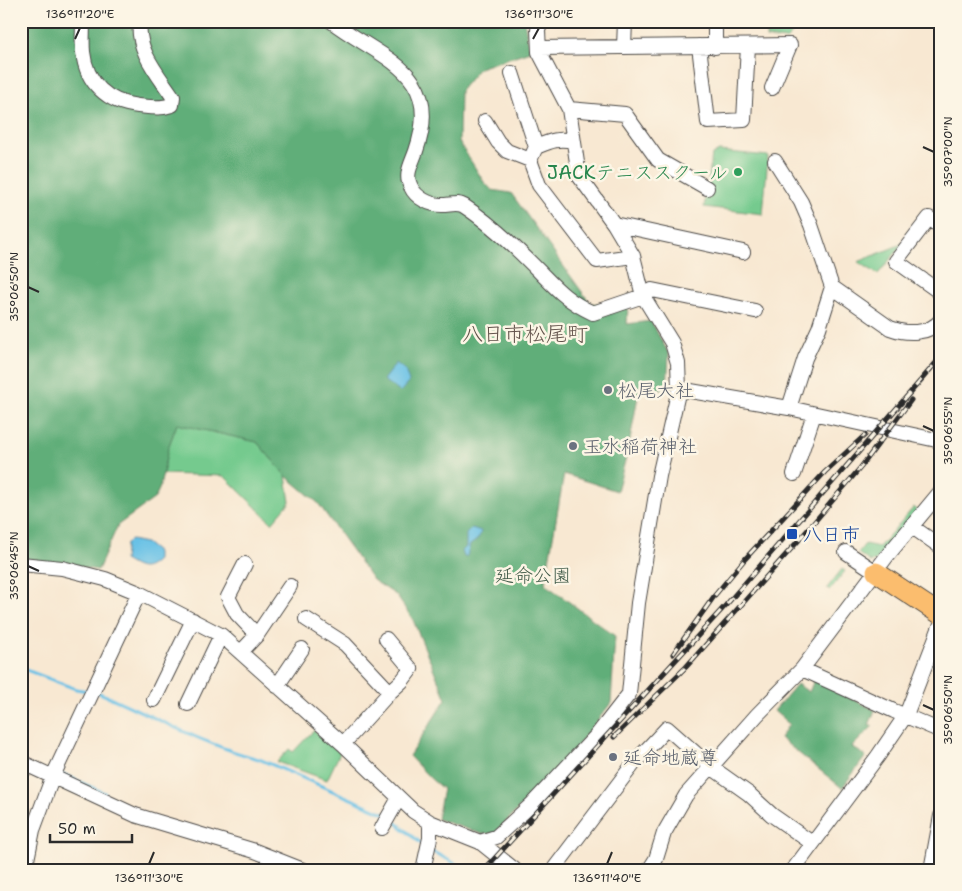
<svg xmlns="http://www.w3.org/2000/svg" width="962" height="891" font-family="'Shantell Sans','Klee One',sans-serif">
  <rect width="100%" height="100%" fill="#fcf5e5"/>
  <filter id="ink" filterUnits="userSpaceOnUse"><feTurbulence type="fractalNoise" baseFrequency=".02" numOctaves="2"/><feDisplacementMap in="SourceGraphic" scale="10" xChannelSelector="R" yChannelSelector="G"/><feConvolveMatrix kernelMatrix="1 2 1 2 8 2 1 2 1" color-interpolation-filters="sRGB"/></filter>
  <filter id="wash" filterUnits="userSpaceOnUse"><feTurbulence type="fractalNoise" baseFrequency=".0096" numOctaves="4" result="noise"/><feDisplacementMap in="SourceGraphic" scale="20" xChannelSelector="R" yChannelSelector="G"/><feGaussianBlur stdDeviation="1.12" result="paint"/><feColorMatrix in="noise" values="0 0 0 0 0 0 0 0 0 0 0 0 0 0 0 0 0 1.4 0 .05"/><feComposite in="paint" operator="in"/></filter>
  <g filter="url(#wash)">
    <rect width="100%" height="100%" fill="#f8e8d2"/>
    <!-- green -->
    <path fill="#75ca8e" stroke="#507a5c" d="M767,21H789L794,32L786,40L766,38Z
      M719,151L768,156L763,214L704,207L712,155Z
      M904,243L878,274L858,262Z
      M177,424L257,442L286,476L290,502L272,523L224,476L163,474L168,448Z
      M914,507L917,510L876,561L870,562L858,553L865,544L879,547Z
      M842,569L845,571L830,590L827,588Z
      M314,730L340,753L327,780L277,762L289,749L293,752Z"/>
    <!-- forest -->
    <path fill="#60ae79" stroke="#466c52" d="M21,21H524L530,51L479,68L460,91L459,142L484,182L492,190L511,193L590,303L628,308L627,324L651,321L669,354L667,390L640,385L629,446L617,491L564,474L545,584L615,636L611,703L570,756L495,833L482,834L437,819L443,789L431,779L409,756L446,699L413,620L396,595L373,580L318,503L286,476L257,442L177,424L168,448L160,487L155,498L118,525L98,570L21,559Z
      M814,680L875,710L869,725L873,726L852,747L866,756L842,788L780,738L789,724L774,711L797,684L809,692Z"/>
    <!-- water -->
    <path fill="#68c1e6" stroke="#4a7688" d="M396,363L405,370L409,382L400,392L383,380Z
      M472,528L481,531C480,538 476,541 470,545L467,556L464,557L462,551L466,547V534Z
      M131,540L146,543L157,552V560C144,573 138,568 124,560L126,543Z"/>
    <g fill="none" stroke-linecap="round" stroke-linejoin="round">
      <!-- stream -->
      <path stroke="#68c1e6" stroke-width="3" d="M21,668L76,689L88,691
        M97,692C151,714 202,745 259,759L386,814
        M61,773L105,793
        M392,819L424,846
        M431,851L468,870"/>
    </g>
  </g>
  <g filter="url(#ink)">
    <g fill="none" stroke-linecap="round" stroke-linejoin="round">
      <defs>
        <path id="minor" d="M83,21C83,31 82,42 83,52C86,83 108,103 138,106C150,107 161,109 172,105L173,97C157,73 136,50 140,21
          M331,21C382,60 444,71 416,151C412,163 404,175 411,187C416,198 430,205 442,205C450,205 458,202 464,206C490,223 512,244 534,266C554,286 566,301 593,313L643,296L652,290L755,311
          M699,46L708,122L744,120L748,46
          M624,47L625,21
          M715,47V21
          M539,48L790,45L772,88
          M512,73L536,147
          M569,109L625,114L658,160L707,188
          M485,121L498,142L507,151L530,160
          M573,141C557,138 551,141 536,147L530,160L539,185L597,261L633,256
          M775,161L801,202L811,225L832,287
          M614,224L743,252
          M941,227L929,218L896,261L941,293
          M679,389L789,408L941,441
          M789,408L805,358L819,328L832,287L890,328C906,334 929,335 941,320
          M794,474L814,414
          M911,526L941,547
          M846,552L876,572
          M21,564L62,568L105,579L139,593L221,635L343,744L413,811L430,822L480,842L515,870
          M245,564L228,597L237,614L257,635
          M306,619L345,644L390,692L343,744
          M386,639L411,669L402,681L390,692
          M241,652L257,635L290,586
          M802,669L894,711L941,731
          M277,686L302,649
          M154,700L193,620
          M188,704L221,635
          M21,762L135,815L255,851L303,870
          M382,828L399,798
          M480,842L496,837L531,805L597,735L629,694L638,603L659,476L679,389L678,363L672,343L643,296L633,256L614,224L579,176L569,109L539,52L538,30L542,21
          M25,870L33,830L53,776L139,593
          M423,870L430,838V822
          M553,870L635,762L667,728L711,767L749,794L772,815L812,843
          M649,870L656,859L664,833L686,795L757,715L802,669L887,556L941,491
          M793,870L878,756L906,715L941,624
          M931,870L941,816"/>
        <path id="major" d="M876,572L941,615"/>
      </defs>
      <!-- minor casing -->
      <use href="#minor" stroke="#4a4744" stroke-width="16"/>
      <!-- major casing -->
      <use href="#major" stroke="#4a4744" stroke-width="21"/>
      <!-- minor -->
      <use href="#minor" stroke="#fff" stroke-width="14"/>
      <!-- major -->
      <use href="#major" stroke="#fbbd6e" stroke-width="19"/>
      <defs>
        <path id="rail" d="M673,654L715,595L745,559L825,472L865,435
          M614,737L686,667L799,540L861,467L911,400
          M484,870L726,605L941,357"/>
      </defs>
      <!-- rail casing -->
      <use href="#rail" stroke="#2b2b2b" stroke-width="5"/>
      <!-- rail -->
      <use href="#rail" stroke="#fcf5e5" stroke-width="3" stroke-dasharray="9" stroke-linecap="butt"/>
    </g>
  </g>
  <!-- ticks -->
  <path fill="none" stroke="#2b2b2b" stroke-width="2" d="M75,39L80,28M533,39L539,28M923,147L934,152M28,287L39,292M923,426L934,431M28,566L39,571M923,705L934,710M149,864L154,852M607,864L612,852"/>
  <!-- markers -->
  <circle fill="#2e9e5b" stroke="#fcf5e5" stroke-width="2" cx="738" cy="172" r="5"/>
  <g fill="#6b7280" stroke="#fcf5e5" stroke-width="2">
    <circle cx="608" cy="390" r="5"/>
    <circle cx="573" cy="446" r="5"/>
    <circle cx="613" cy="757" r="5"/>
  </g>
  <rect fill="#1a4fb4" stroke="#fcf5e5" stroke-width="2" x="786" y="528" width="12" height="12" rx="2.5"/>
  <g text-anchor="middle" dominant-baseline="central" stroke-width="5" stroke-linejoin="round" paint-order="stroke">
    <!-- leisure labels -->
    <g font-size="19" fill="#27864d" stroke="#fcf5e5" text-anchor="end">
      <text x="728" y="172">JACKテニススクール</text>
    </g>
    <!-- worship labels -->
    <g font-size="19" fill="#5b616d" stroke="#fcf5e5" text-anchor="start">
      <text x="618" y="390">松尾大社</text>
      <text x="583" y="446">玉水稲荷神社</text>
      <text x="623" y="757">延命地蔵尊</text>
    </g>
    <!-- transit labels -->
    <g font-size="19" fill="#164399" stroke="#fcf5e5" text-anchor="start">
      <text x="803" y="534">八日市</text>
    </g>
    <!-- park labels -->
    <g font-size="19" fill="#415b49" stroke="#fcf5e5">
      <text x="533" y="575">延命公園</text>
    </g>
    <!-- quarter labels -->
    <g font-size="21" fill="#62524b" stroke="#fcf5e5">
      <text x="525" y="334">八日市松尾町</text>
    </g>
  </g>
  <!-- margin -->
  <rect width="962" height="891" fill="none" stroke="#fcf5e5" stroke-width="55"/>
  <!-- scale -->
  <path d="M50 834v8h82v-8" fill="none" stroke="#2b2b2b" stroke-width="2.5"/>
  <text x="58" y="834" font-size="15" fill="#2b2b2b" stroke="#fcf5e5" stroke-width="4" paint-order="stroke">50 m</text>
  <rect x="28" y="28" width="906" height="836" fill="none" stroke="#2b2b2b" stroke-width="2"/>
  <g font-size="12" text-anchor="middle" fill="#2b2b2b">
    <text x="80" y="18">136°11'20"E</text>
    <text x="539" y="18">136°11'30"E</text>
    <text transform="translate(948 152) rotate(-90)" y="4">35°07'00"N</text>
    <text transform="translate(14 287) rotate(-90)" y="4">35°06'50"N</text>
    <text transform="translate(948 431) rotate(-90)" y="4">35°06'55"N</text>
    <text transform="translate(14 566) rotate(-90)" y="4">35°06'45"N</text>
    <text transform="translate(948 710) rotate(-90)" y="4">35°06'50"N</text>
    <text x="149" y="882">136°11'30"E</text>
    <text x="607" y="882">136°11'40"E</text>
  </g>
</svg>
